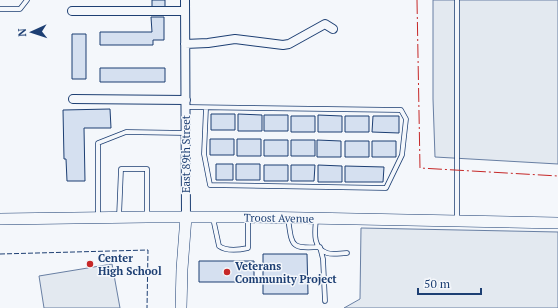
<svg xmlns="http://www.w3.org/2000/svg" width="558" height="308" font-family="'PT Serif',serif">
  <rect width="100%" height="100%" fill="#f4f7fb"/>
  <!-- green -->
  <path fill="#e3e9f0" stroke="#687fa3" d="M433,0H558V164L435,157L433,99Z
    M361,228L558,232V308H344L360,299Z
    M112,264L120,308H44L39,276Z"/>
  <!-- building -->
  <path fill="#d5e0f0" stroke="#1d3f73" d="M152,0H165V7H152Z
    M151,17H164V40H153V45H100V32H152Z
    M72,34H86V79H72Z
    M100,68H165V82H100Z
    M110,109L111,128H84L85,181H67L66,159H64L63,110Z
    M211,114H235V130H211Z
    M238,114L262,115V131H238Z
    M264,115H288V131H264Z
    M318,115L342,116V132H318Z
    M291,116H315V132H291Z
    M345,116H369V132H345Z
    M373,116H399V133L372,132Z
    M210,139H234V155H210Z
    M237,139H261V156H237Z
    M264,140H288V156H264Z
    M291,140H315V156H291Z
    M317,140L341,141V157H317Z
    M345,141H369V157H345Z
    M372,141H396V157H372Z
    M216,164H233V180H216Z
    M236,164H260V180H236Z
    M264,165H288V181H264Z
    M291,165H315L314,181H291Z
    M318,165L342,166V182H318Z
    M345,166L384,167L383,182H345Z
    M263,254H307L308,294H263Z
    M199,261H254V282H199Z"/>
  <g fill="none" stroke-linecap="round" stroke-linejoin="round">
    <defs>
      <path id="lane" d="M0,9H20L27,0
        M186,107C257,108 329,109 401,110L406,119L402,155L386,188L210,185L204,154L206,108
        M98,217V143L126,132L186,133
        M119,217L121,169H147V216
        M213,218L219,246C226,251 239,250 248,248V217
        M288,218C292,246 290,249 320,247L323,259L325,301
        M316,219C315,231 312,248 327,253C333,255 341,253 347,253
        M457,221V0"/>
      <path id="street" d="M185,0L186,217
        M72,11H185
        M185,44L208,43L235,39L283,45L289,44L325,24L333,29
        M73,99L186,100"/>
      <path id="secondary" d="M0,219L147,217H248L558,223
        M181,308L182,269L186,217"/>
    </defs>
    <!-- lane casing -->
    <use href="#lane" stroke="#1d3f73" stroke-width="5.5"/>
    <!-- street casing -->
    <use href="#street" stroke="#1d3f73" stroke-width="10"/>
    <!-- secondary casing -->
    <use href="#secondary" stroke="#1d3f73" stroke-width="12"/>
    <!-- lane -->
    <use href="#lane" stroke="#f4f7fb" stroke-width="4"/>
    <!-- street -->
    <use href="#street" stroke="#f4f7fb" stroke-width="8"/>
    <!-- secondary -->
    <use href="#secondary" stroke="#f4f7fb" stroke-width="11"/>
    <!-- fence -->
    <path stroke="#1d3f73" stroke-width="1" stroke-dasharray="5 2" stroke-linecap="butt" d="M0,254L148,250L147,308"/>
    <!-- power -->
    <path stroke="#c62828" stroke-width="1" stroke-dasharray="14 3 2 3" stroke-linecap="butt" d="M417,0L420,168L558,176"/>
  </g>
  <!-- markers -->
  <g fill="#c62828" stroke="#f4f7fb" stroke-width="1.5">
    <circle cx="90" cy="264" r="4"/>
    <circle cx="227" cy="272" r="4"/>
  </g>
  <g text-anchor="middle" dominant-baseline="central" stroke-width="3" stroke-linejoin="round" paint-order="stroke">
    <!-- street labels -->
    <g font-size="11" fill="#1d3f73" stroke="#f4f7fb">
      <text transform="translate(186 154) rotate(-90)">East 89th Street</text>
      <text transform="translate(279 218) rotate(1)">Troost Avenue</text>
    </g>
    <!-- poi labels -->
    <g font-size="11" font-weight="bold" fill="#1d3f73" stroke="#f4f7fb" text-anchor="start">
      <text x="98" y="258">Center<tspan x="98" dy="13">High School</tspan></text>
      <text x="235" y="266">Veterans<tspan x="235" dy="13">Community Project</tspan></text>
    </g>
  </g>
  <!-- north arrow -->
  <g transform="translate(32 32) rotate(267)" stroke="#f4f7fb" stroke-width="3" paint-order="stroke">
  <path d="M0-3L7 15L0 10L-7 15Z" fill="#1d3f73"/>
  <text y="-6" font-size="11" font-weight="bold" text-anchor="middle" fill="#1d3f73">N</text>
  </g>
  <!-- scale -->
  <path d="M418 288v6h63v-6" fill="none" stroke="#1d3f73" stroke-width="2"/>
  <text x="424" y="288" font-size="12" fill="#1d3f73" stroke="#f4f7fb" stroke-width="3" paint-order="stroke">50 m</text>
</svg>
